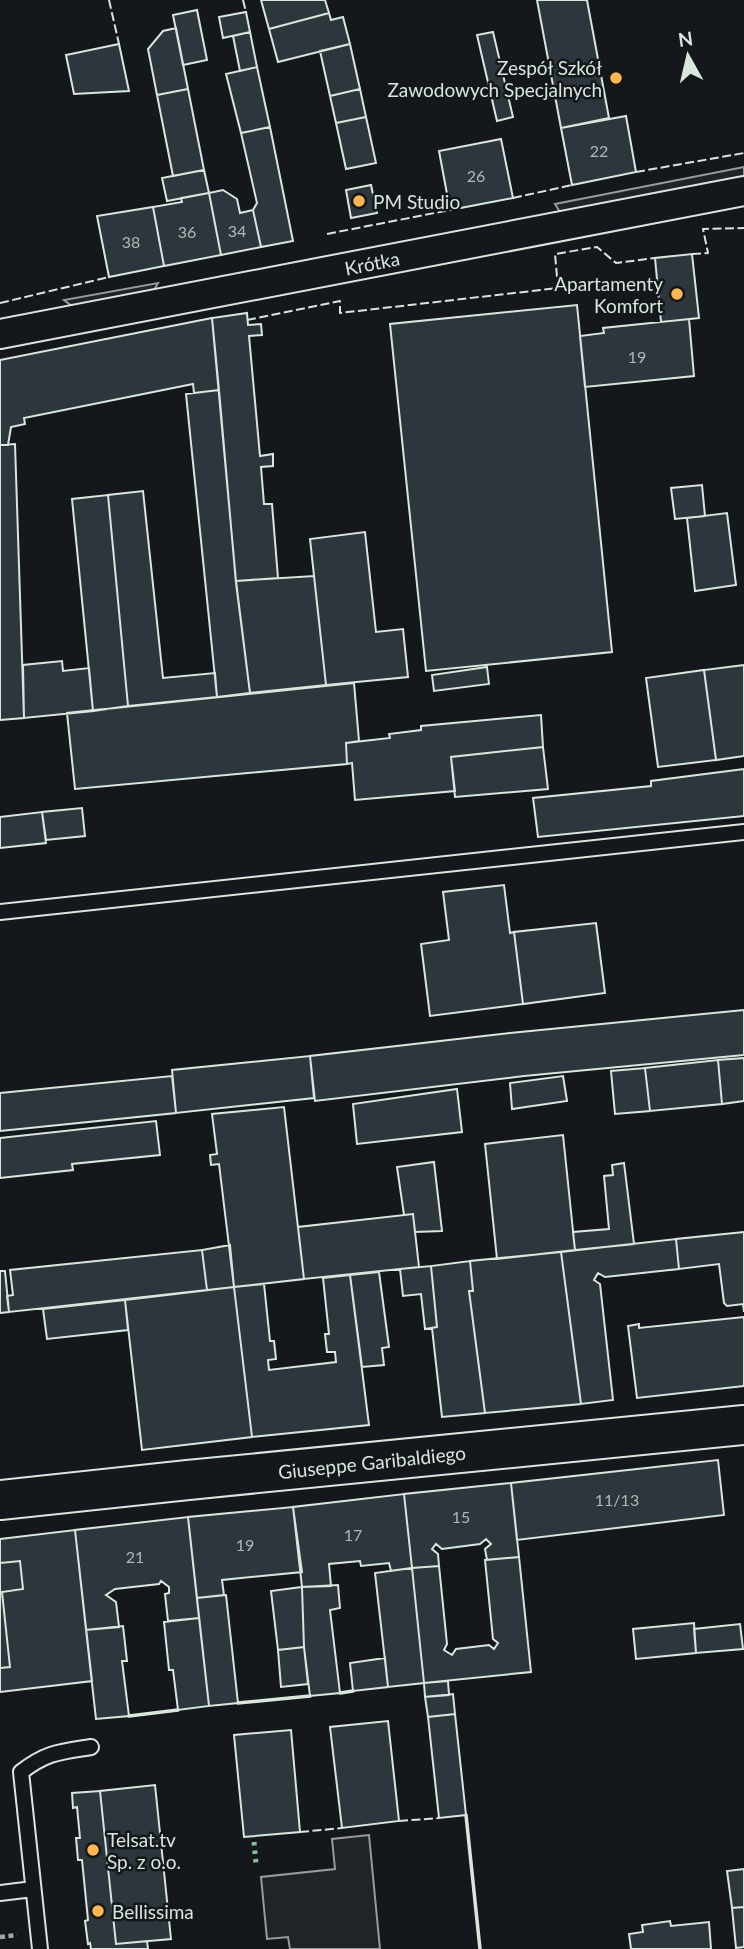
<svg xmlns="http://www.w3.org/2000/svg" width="744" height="1949" font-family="Lato,sans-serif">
  <rect width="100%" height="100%" fill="#14181c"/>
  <!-- green -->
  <path fill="#202428" stroke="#939e99" stroke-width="2" d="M744,167V178L560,212L555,204Z
    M158,283L153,292L73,307L64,300Z
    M369,1835L380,1949H290L288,1937L267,1939L261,1877L335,1869L332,1839Z"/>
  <!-- building -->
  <path fill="#2c363c" stroke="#d8e6dc" stroke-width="2" d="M261,0H325L329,13L269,29Z
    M537,0H587L609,118L561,128Z
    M197,10L207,60L183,65L173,15Z
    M246,12L250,32L223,38L219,17Z
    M329,13L331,20L343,17L350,44L278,62L269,29Z
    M176,28L188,89L157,95L148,49L163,31Z
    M250,32L257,67L240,71L233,36Z
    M493,32L513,117L497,121L477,35Z
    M119,44L129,91L74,94L66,55Z
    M350,44L360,89L330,96L320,51Z
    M257,67L270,127L241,133L226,74Z
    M188,89L204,170L173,176L157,95Z
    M360,89L366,117L336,123L330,96Z
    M626,116L636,172L572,185L561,128Z
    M366,117L376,163L346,169L336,123Z
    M270,127L293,241L261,247L253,210L257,203L241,133Z
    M501,139L513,198L450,210L439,151Z
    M204,170L209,193L167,201L162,178Z
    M371,185L377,213L351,218L346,190Z
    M223,190L237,199L240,213L253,210L261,247L221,255L209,193Z
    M209,193L221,255L164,266L153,207L182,202L181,198Z
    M153,207L164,266L109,277L97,216Z
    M692,254L699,318L661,322L655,258Z
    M577,305L612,652L426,671L390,324Z
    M247,313L248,325L261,324L262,335L249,336L260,456L273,454V466L261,467L264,504H272L278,578L236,581L212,318Z
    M212,318L219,390L194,393L193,384L24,418L25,424L11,427L8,445H0V360Z
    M689,319L694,376L585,387L580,336L604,333L603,328Z
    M219,390L236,583L250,693L217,697L186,394Z
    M15,444L24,718L0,720V445Z
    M702,485L705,516L675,519L671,488Z
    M143,491L163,678L215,673L217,697L128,706L108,495Z
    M108,495L128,706L93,711L72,499Z
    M727,513L736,585L695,591L687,518Z
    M365,532L376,632L403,629L408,677L326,685L310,539Z
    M314,576L326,685L250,693L236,581Z
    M62,661L63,671L89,668L93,711L24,718L23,665Z
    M744,665V756L716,760L704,670Z
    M487,667L489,684L434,691L432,675Z
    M704,670L716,760L658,767L646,678Z
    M354,683L359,741L346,743L347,764L75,789L67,713Z
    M541,715L543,747L451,757L455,791L355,800L352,763L347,764L346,743L390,738L389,734L421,730V726Z
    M543,747L548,789L455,797L451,757Z
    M744,769V816L538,837L533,798L651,786V781Z
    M82,808L85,836L46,840L42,812Z
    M42,812L46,843L0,848V817Z
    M504,885L510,933L514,932L523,1004L430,1016L421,944L449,940L443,892Z
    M596,923L605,993L523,1004L514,932Z
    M744,1010V1055L524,1076L315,1101L310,1056L510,1033Z
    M310,1056L314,1098L176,1113L172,1070Z
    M744,1058V1101L722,1104L718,1060Z
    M718,1060L722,1104L650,1111L645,1068Z
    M645,1068L650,1111L615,1114L611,1071Z
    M172,1076L176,1113L0,1131V1093Z
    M563,1076L567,1101L512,1109L510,1083Z
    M457,1089L462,1132L357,1144L353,1104Z
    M284,1107L304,1279L234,1287L219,1164L211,1165L210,1155L217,1154L212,1114Z
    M156,1121L160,1155L72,1164L73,1170L0,1178V1138Z
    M563,1135L575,1250L497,1259L485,1144Z
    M434,1162L442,1231L415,1232L413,1214L404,1215L397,1167Z
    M624,1163L634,1244L575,1250L573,1232L609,1229L604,1176L613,1175L612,1165Z
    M413,1214L419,1267L304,1279L298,1227Z
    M744,1232V1312L743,1304L727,1306L724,1303L719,1264L679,1269L676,1239Z
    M676,1239L679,1269L605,1277L598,1273L594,1280L600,1284L613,1400L581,1404L561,1252Z
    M230,1245L234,1287L207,1290L202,1250Z
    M202,1250L207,1290L9,1312L7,1296L13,1295L10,1270Z
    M561,1252L581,1404L485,1413L469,1291H473L470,1261Z
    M470,1261L473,1291H469L485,1413L442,1417L432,1328L437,1327L431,1266Z
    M431,1266L437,1327L425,1329L421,1294L403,1296L400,1269Z
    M0,1271H5L9,1312L0,1313Z
    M379,1272L389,1347L382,1348L384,1365L362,1367L350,1275Z
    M350,1275L369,1425L252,1437L234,1287L264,1284L270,1341H274L276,1359L268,1360L269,1370L336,1362L335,1352H327L325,1334H329L323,1278Z
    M234,1287L252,1437L142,1450L125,1300Z
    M125,1300L128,1330L47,1339L43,1309Z
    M744,1317V1386L637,1398L628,1326L639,1324V1328Z
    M718,1460L724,1515L517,1540L511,1483Z
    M511,1483L519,1557L487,1560L485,1549L491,1544L486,1539L480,1544L442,1549L436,1544L432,1549L438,1554L439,1566L412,1568L404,1494Z
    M404,1494L412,1568L391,1571L389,1563L361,1566L360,1561L329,1564L331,1586L302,1587L293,1507Z
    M293,1507L302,1572L222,1580L224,1595L197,1598L188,1517Z
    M188,1517L199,1618L168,1621L165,1594L169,1593V1587L161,1581L159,1584L115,1589L106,1595L116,1602L119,1627L86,1630L75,1530Z
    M75,1530L92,1681L0,1692V1668L10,1667L2,1592L23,1589L20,1561L0,1563V1539Z
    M519,1557L531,1672L424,1683L412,1568L439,1566L447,1644L444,1650L452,1655L456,1649L489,1645L494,1649L498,1643L493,1639L485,1560Z
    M20,1561L23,1589L2,1592L10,1667L0,1668V1563Z
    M412,1568L424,1683L388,1687L375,1573Z
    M338,1585L340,1608L330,1610L340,1693L310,1696L304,1647L302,1587Z
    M302,1587L304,1647L278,1650L271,1591Z
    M226,1595L238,1703L209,1706L197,1598Z
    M199,1618L209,1706L178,1710L173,1670H169L164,1622Z
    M694,1623L696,1653L636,1659L633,1629Z
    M740,1624L743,1649L696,1653L694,1629Z
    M123,1626L127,1661H122L129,1716L96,1719L86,1630Z
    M304,1647L308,1684L281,1687L278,1650Z
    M385,1658L388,1687L353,1691L350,1663Z
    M448,1681L449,1695L425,1697L424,1683Z
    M453,1694L455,1714L428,1717L425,1697Z
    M455,1714L466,1815L439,1818L428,1717Z
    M388,1721L399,1821L342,1828L330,1727Z
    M291,1730L300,1832L244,1837L234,1735Z
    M155,1785L171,1939L116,1944L100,1791Z
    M100,1791L116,1944L147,1941L148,1949H91L90,1943L88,1944L85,1921L88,1920L82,1860H78L76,1838H80L77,1807L73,1808L72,1793Z
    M744,1869V1907L732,1908L727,1871Z
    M744,1907V1947L736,1948L732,1908Z
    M670,1921L671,1926L709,1922L711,1949H631L629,1934L643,1932L642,1925Z"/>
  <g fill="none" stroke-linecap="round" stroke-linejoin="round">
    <defs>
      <path id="lane" d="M0,912L744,832
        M0,1893L33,1889
        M40,1949L21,1772C47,1752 60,1752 91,1747"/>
      <path id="street" d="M0,334L744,191"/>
      <path id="secondary" d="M0,1500L188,1480L744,1425"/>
    </defs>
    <!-- lane casing -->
    <use href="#lane" stroke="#d8e6dc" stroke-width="18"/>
    <!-- street casing -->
    <use href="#street" stroke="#d8e6dc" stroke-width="32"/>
    <!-- secondary casing -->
    <use href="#secondary" stroke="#d8e6dc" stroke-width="42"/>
    <!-- path -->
    <path stroke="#9da8a2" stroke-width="4.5" stroke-dasharray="5 3.5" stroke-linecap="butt" d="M0,1937L17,1935"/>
    <!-- lane -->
    <use href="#lane" stroke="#14181c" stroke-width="14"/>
    <!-- street -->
    <use href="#street" stroke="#14181c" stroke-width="28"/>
    <!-- secondary -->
    <use href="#secondary" stroke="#14181c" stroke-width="38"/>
    <!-- hedge -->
    <path stroke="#8ac095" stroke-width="5" stroke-dasharray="3.5 5" stroke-linecap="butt" d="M254,1842L256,1864"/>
    <!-- fence -->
    <path stroke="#d8e6dc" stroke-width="2" stroke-dasharray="9 3.5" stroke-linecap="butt" d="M109,0L119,44
      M243,0L246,12
      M636,172L744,153
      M513,198L572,185
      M327,234L450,210
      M692,254L708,253L703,229L744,228
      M0,303L109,277
      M247,320L340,301V313L558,288L555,254L597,247L616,263L655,258
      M399,1821L439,1818
      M300,1832L342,1828"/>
    <!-- wall -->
    <path stroke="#d8e6dc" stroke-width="3.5" d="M340,1693L353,1691
      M238,1703L310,1696
      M129,1716L178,1710
      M466,1815L480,1949"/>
  </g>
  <!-- markers -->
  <g fill="#ffb74d" stroke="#14181c" stroke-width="2.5">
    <circle cx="616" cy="78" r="7"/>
    <circle cx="359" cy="201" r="7"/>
    <circle cx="677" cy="294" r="7"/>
    <circle cx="93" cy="1850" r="7"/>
    <circle cx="98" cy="1911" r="7"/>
  </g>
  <g text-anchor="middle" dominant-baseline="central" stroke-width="5" stroke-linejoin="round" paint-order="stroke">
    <!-- number labels -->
    <g font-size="16" fill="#adbab4">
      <text x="599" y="150">22</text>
      <text x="476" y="175">26</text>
      <text x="237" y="230">34</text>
      <text x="187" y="231">36</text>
      <text x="131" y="241">38</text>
      <text x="637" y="356">19</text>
      <text x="617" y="1499">11/13</text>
      <text x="461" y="1516">15</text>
      <text x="353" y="1534">17</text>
      <text x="245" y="1544">19</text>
      <text x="135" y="1556">21</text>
    </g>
    <!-- poi labels -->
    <g font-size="19" fill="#d8e6dc" stroke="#14181c" text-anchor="start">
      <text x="602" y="67" text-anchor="end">Zespół Szkół<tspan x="602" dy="22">Zawodowych Specjalnych</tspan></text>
      <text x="373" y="201">PM Studio</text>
      <text x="663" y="283" text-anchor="end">Apartamenty<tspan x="663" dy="22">Komfort</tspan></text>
      <text x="107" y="1839">Telsat.tv<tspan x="107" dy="22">Sp. z o.o.</tspan></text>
      <text x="112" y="1911">Bellissima</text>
    </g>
    <!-- street labels -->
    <g font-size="19" fill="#d8e6dc" stroke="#14181c">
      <text transform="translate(372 263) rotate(-11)">Krótka</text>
      <text transform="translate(372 1462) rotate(-6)">Giuseppe Garibaldiego</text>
    </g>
  </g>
  <!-- north arrow -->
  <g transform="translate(688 56) rotate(352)" stroke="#14181c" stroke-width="5" paint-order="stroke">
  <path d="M0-5L12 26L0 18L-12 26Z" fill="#d8e6dc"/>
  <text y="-10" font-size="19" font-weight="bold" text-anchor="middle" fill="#d8e6dc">N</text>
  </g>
</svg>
